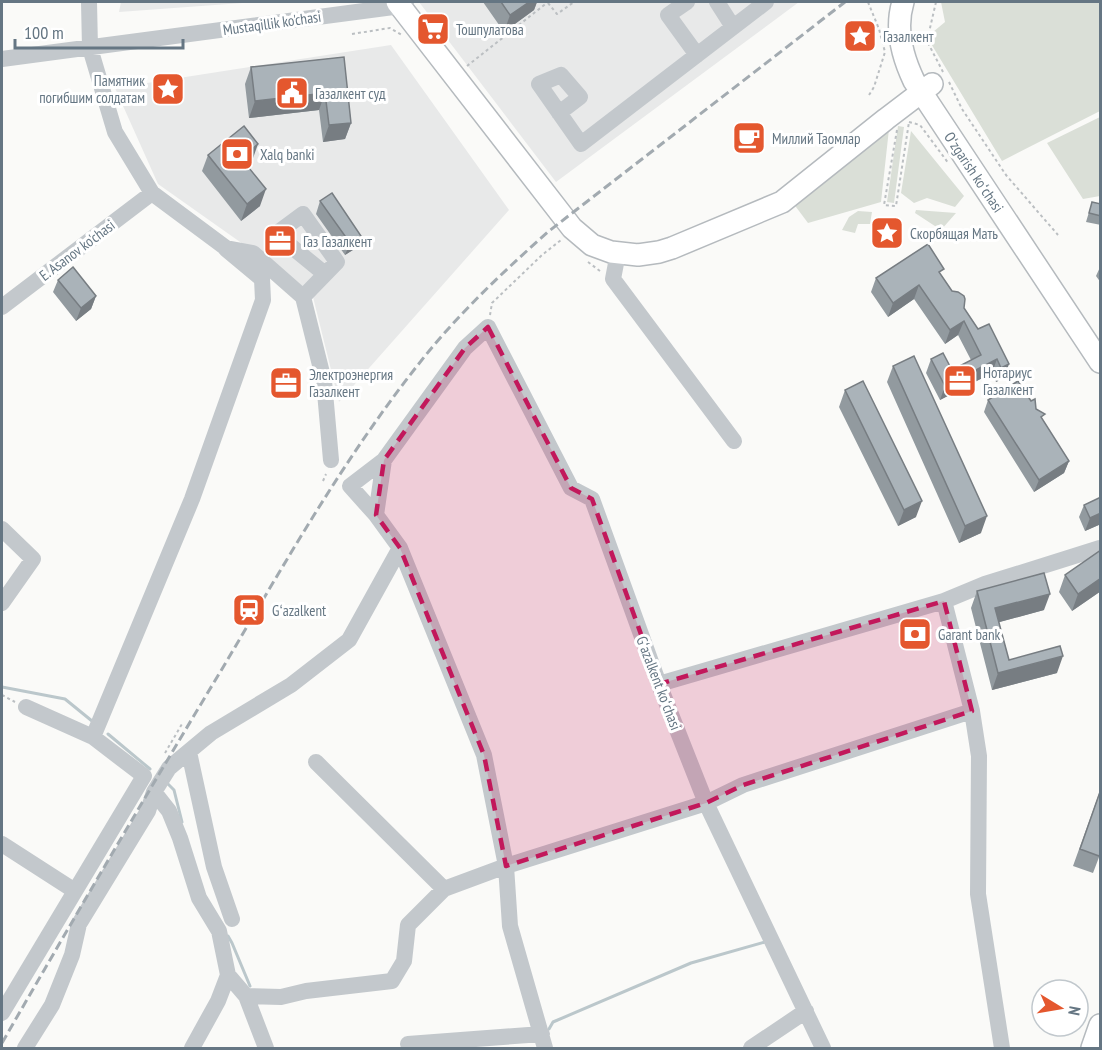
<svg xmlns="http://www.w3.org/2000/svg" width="1102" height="1050" font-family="'PT Sans Narrow',sans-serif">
  <rect width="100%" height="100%" fill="#fafaf8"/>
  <!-- built -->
  <path fill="#e8e9e9" d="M121,2H256L119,12Z
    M419,2H799L556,182Z
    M391,45L509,210L339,402L312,293L158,184L115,88Z"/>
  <!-- green -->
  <path fill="#dadfd7" d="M941,2H1100V111L1002,161L927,37L945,22Z
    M1100,117V196L1083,199L1047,143Z
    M898,126L904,127L894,203L887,202Z
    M889,129L881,202L808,223L793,203Z
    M911,131L964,196L955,207L927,198L914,203L901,193Z
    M916,210L956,213L941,230L915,213Z
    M858,211L872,212L870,224H858L855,233L842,230L849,217Z"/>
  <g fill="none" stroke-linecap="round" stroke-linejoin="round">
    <!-- stream -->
    <path stroke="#bbc7cb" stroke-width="3" d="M2,687L65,699L92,721
      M108,734L150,769
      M166,782L174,790L182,822
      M228,936L232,943L250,986
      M549,1029L553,1022L691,963L765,942"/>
    <defs>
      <path id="major" d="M397,2L572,228L592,245L611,252L638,255L659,252L672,248L782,202L886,119L932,84
        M903,2C895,28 902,56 914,81L1100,362
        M1092,1048L1100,1025"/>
    </defs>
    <!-- major casing -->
    <use href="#major" stroke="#b5babe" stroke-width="24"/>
    <!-- path -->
    <path stroke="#bbbfc2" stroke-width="2" stroke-dasharray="3 3" stroke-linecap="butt" d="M868,2L879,29L885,52L874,87L869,95
      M936,2L927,41L943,72
      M548,3L557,14L574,2
      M352,34L390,28L402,35
      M467,66L548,2
      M949,82L962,109L1006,175L1058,235
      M909,122L920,125L949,164
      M897,130L884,205L896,206L909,122
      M588,262L600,271
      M490,315L492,303L542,255L561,240
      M323,481L326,474
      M2,695L15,702
      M165,753L182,724"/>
    <!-- minor -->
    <path stroke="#c3c8cc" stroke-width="16" d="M89,2L90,48L115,132L152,193L226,248L253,253L303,297L324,381L331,460
      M687,2L668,15L697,55
      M717,2L733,27
      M2,59L401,6L406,2
      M559,113L580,97L561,75L539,84L581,144L766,2
      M618,253L613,279L734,441
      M303,297L337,262L303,214L276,234L325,274
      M2,307L152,193
      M376,515L384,460
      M2,529L33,559L2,603
      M944,601L972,711L979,756L978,894L1002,1048
      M659,684L944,601L985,584L1100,548
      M93,737L192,499L263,300L262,279L226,249
      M189,752L214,867L232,919
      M316,762L444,889
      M2,844L75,891
      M228,975L246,996L266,1048
      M246,996L281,997L306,991L392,981L404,961L408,925L444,889L506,866L706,803L743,785L972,711
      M2,1013L144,776L93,737L26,707
      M408,1044L542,1034
      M25,1048L52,1005L72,955L79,924L148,811L154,792
      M192,1048L218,1001L228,975L219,931L199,898L180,838L169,811L154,792L169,768L211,733L291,685L349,640L400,548
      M545,1048L510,926L506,866L484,755L400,548L376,515L350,486L384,460L465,348L488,327L571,488L592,499L659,684L706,803L823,1048
      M751,1048L806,1011"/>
    <!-- major -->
    <use href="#major" stroke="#fff" stroke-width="21"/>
    <!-- rail -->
    <path stroke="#a2aab0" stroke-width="3" stroke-dasharray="9 4.5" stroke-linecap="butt" d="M2,1043C75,916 149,790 225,664C286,561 346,455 421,361C459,313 504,271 549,231L845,2"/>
  </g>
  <!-- wall -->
  <path fill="#929a9f" d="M483,2H537L534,10L504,32Z
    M344,57L351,123L345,139L323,142L319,110L249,118L245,84L251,67Z
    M208,155L252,161L247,165L260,206L241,221L202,171Z
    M320,201L356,248L345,255L316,214Z
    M1092,202L1101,204V225L1086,222Z
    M1101,265V283L1096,276Z
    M942,276L978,329L989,324L1004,378L996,382L992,373L940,400L926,373L931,359L952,370L971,360L958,335L945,344L914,299L888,317L871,292L876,278Z
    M58,280L96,296L91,309L76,321L53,292Z
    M893,366L981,533L959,543L887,382Z
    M845,390L916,517L898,526L839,407Z
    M988,400L1031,401L1069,461L1064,473L1034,492L984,412Z
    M1101,497V524L1085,531L1079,517L1084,505Z
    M1101,550V591L1072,611L1059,592L1065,575Z
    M977,591L1044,610L999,622L1009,660L1057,673L992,690L971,608Z
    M1101,788V852L1093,873L1073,866Z"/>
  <!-- shaded-wall -->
  <path fill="#777d82" d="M529,2H537L534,10L504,32L510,15Z
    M325,93L319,110L249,118L255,101Z
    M351,123L345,139L323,142L329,125Z
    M258,144L252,161L235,174L241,158Z
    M266,189L260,206L241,221L247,204Z
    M361,236L356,248L345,255L350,243Z
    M919,285L914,299L888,317L893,303Z
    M96,296L91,309L76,321L81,308Z
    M964,321L958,335L945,344L950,330Z
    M997,359L992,373L940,400L945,386Z
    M1009,364L1004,378L996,382L1001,368Z
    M1069,461L1064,473L1034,492L1039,480Z
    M922,501L916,517L898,526L904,510Z
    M1101,513V524L1085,531L1090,518Z
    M987,516L981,533L959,543L965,526Z
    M1101,578V591L1072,611L1078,594Z
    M1050,594L1044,610L989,625L995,608Z
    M1063,656L1057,673L992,690L998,673Z"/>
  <!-- building -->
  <path fill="#aab3b9" stroke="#777d82" stroke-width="1.5" d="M501,2H529L510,15Z
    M344,57L351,123L329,125L325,93L255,101L251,67Z
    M244,126L258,144L241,158L266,189L247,204L208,155Z
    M332,193L361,236L350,243L320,201Z
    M1092,202L1101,204V216L1089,213Z
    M928,244L944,269L939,272L952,291L958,292L964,296L965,299L964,308L978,329L989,324L1009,364L1001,368L997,359L945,386L931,359L943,353L952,370L981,355L964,321L950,330L919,285L893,303L876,278Z
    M73,267L96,296L81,308L58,280Z
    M914,356L987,516L965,526L893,366Z
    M863,381L922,501L904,510L845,390Z
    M1018,381L1031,401L1035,399L1036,409L1045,414L1041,417L1069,461L1039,480L988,400Z
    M1101,497V513L1090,518L1084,505Z
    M1101,550V578L1078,594L1065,575Z
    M1044,573L1050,594L995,608L1009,660L1060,646L1063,656L998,673L977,591Z
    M1101,789V852L1099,856L1080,849Z"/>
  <!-- marked area -->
  <path fill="#c2185b" fill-opacity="0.2" stroke="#c2185b" stroke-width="4.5" stroke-dasharray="12 8" stroke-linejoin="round" d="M488,327L571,488L592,499L659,684L944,601L972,711L743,785L706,803L506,866L484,755L400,548L376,515L384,460L465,348Z"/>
  <!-- icons -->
  <defs>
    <symbol id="supermarket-square" viewBox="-11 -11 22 22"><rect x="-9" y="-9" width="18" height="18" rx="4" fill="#e4572e" stroke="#fff"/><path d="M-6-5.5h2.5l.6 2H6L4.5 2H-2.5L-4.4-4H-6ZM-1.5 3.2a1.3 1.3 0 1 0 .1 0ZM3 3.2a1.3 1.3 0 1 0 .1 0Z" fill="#fff"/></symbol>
    <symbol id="sight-square" viewBox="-11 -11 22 22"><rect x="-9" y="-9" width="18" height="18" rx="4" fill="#e4572e" stroke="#fff"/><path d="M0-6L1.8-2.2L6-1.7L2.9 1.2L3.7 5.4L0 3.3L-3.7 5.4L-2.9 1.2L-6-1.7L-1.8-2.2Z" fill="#fff"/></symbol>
    <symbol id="civic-square" viewBox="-11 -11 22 22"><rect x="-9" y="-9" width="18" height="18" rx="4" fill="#e4572e" stroke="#fff"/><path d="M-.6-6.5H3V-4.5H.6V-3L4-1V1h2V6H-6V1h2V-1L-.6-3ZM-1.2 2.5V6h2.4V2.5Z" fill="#fff"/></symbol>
    <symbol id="cafe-square" viewBox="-11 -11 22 22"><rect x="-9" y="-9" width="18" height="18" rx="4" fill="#e4572e" stroke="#fff"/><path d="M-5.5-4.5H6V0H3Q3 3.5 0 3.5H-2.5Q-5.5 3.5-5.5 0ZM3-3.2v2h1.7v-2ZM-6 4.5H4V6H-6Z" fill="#fff"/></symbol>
    <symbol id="bank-square" viewBox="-11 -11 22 22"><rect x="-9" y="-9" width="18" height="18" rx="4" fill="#e4572e" stroke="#fff"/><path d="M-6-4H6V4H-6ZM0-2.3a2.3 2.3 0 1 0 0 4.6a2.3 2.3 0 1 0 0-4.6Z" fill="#fff"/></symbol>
    <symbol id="office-square" viewBox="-11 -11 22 22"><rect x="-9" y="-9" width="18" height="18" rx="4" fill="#e4572e" stroke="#fff"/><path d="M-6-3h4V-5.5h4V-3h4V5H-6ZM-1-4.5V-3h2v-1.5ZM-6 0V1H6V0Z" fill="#fff"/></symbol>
    <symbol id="station-square" viewBox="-11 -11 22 22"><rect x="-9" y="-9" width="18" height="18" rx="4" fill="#e4572e" stroke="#fff"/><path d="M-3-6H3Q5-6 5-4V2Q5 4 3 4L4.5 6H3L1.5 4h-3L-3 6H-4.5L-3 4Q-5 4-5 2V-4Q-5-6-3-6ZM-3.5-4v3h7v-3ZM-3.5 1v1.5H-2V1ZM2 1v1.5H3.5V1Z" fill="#fff"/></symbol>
  </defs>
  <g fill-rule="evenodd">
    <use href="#supermarket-square" x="414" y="10" width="38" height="38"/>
    <use href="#sight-square" x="841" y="17" width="38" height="38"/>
    <use href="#sight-square" x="149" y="70" width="38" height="38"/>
    <use href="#civic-square" x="273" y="74" width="38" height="38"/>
    <use href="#cafe-square" x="730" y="119" width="38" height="38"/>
    <use href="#bank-square" x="218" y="135" width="38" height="38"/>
    <use href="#sight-square" x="868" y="214" width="38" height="38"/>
    <use href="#office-square" x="261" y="222" width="38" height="38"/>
    <use href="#office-square" x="941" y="362" width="38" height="38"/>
    <use href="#office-square" x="267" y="364" width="38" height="38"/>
    <use href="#station-square" x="230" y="591" width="38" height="38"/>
    <use href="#bank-square" x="896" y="615" width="38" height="38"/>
  </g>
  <g text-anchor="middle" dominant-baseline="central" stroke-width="6" stroke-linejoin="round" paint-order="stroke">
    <!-- street labels -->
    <g font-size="15" fill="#657683" stroke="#fff">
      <text transform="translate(272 23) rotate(-8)">Mustaqillik ko'chasi</text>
      <text transform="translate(974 172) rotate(56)">Oʻzgarish koʻchasi</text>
      <text transform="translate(77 250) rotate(-37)">E. Asanov ko'chasi</text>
      <text transform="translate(659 683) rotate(69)">Gʻazalkent koʻchasi</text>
    </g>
    <!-- poi labels -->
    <g font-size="15" fill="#657683" stroke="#fff" text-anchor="start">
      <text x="456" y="29">Тошпулатова</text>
      <text x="883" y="36">Газалкент</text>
      <text x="145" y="80" text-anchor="end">Памятник<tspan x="145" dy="17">погибшим солдатам</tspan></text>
      <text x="315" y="93">Газалкент суд</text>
      <text x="772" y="138">Миллий Таомлар</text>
      <text x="260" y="154">Xalq banki</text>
      <text x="910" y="233">Скорбящая Мать</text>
      <text x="303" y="241">Газ Газалкент</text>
      <text x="983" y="372">Нотариус<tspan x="983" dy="17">Газалкент</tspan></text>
      <text x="309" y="374">Электроэнергия<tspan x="309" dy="17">Газалкент</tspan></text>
      <text x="272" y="610">Gʻazalkent</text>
      <text x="938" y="634">Garant bank</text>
    </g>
  </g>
  <!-- border -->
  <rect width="1102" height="1050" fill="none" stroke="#657683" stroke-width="6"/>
  <!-- north arrow -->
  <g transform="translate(1060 1008) rotate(101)"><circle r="28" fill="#ffffff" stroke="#c1c8cd" stroke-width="1.5"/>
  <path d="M0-4.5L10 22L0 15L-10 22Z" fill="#e4572e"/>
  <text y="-9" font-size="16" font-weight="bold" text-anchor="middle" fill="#657683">N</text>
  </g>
  <!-- scale -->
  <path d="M15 39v9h168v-9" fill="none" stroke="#657683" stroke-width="3"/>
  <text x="24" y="39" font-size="18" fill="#657683" stroke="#ffffff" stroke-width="4.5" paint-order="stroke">100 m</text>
</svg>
